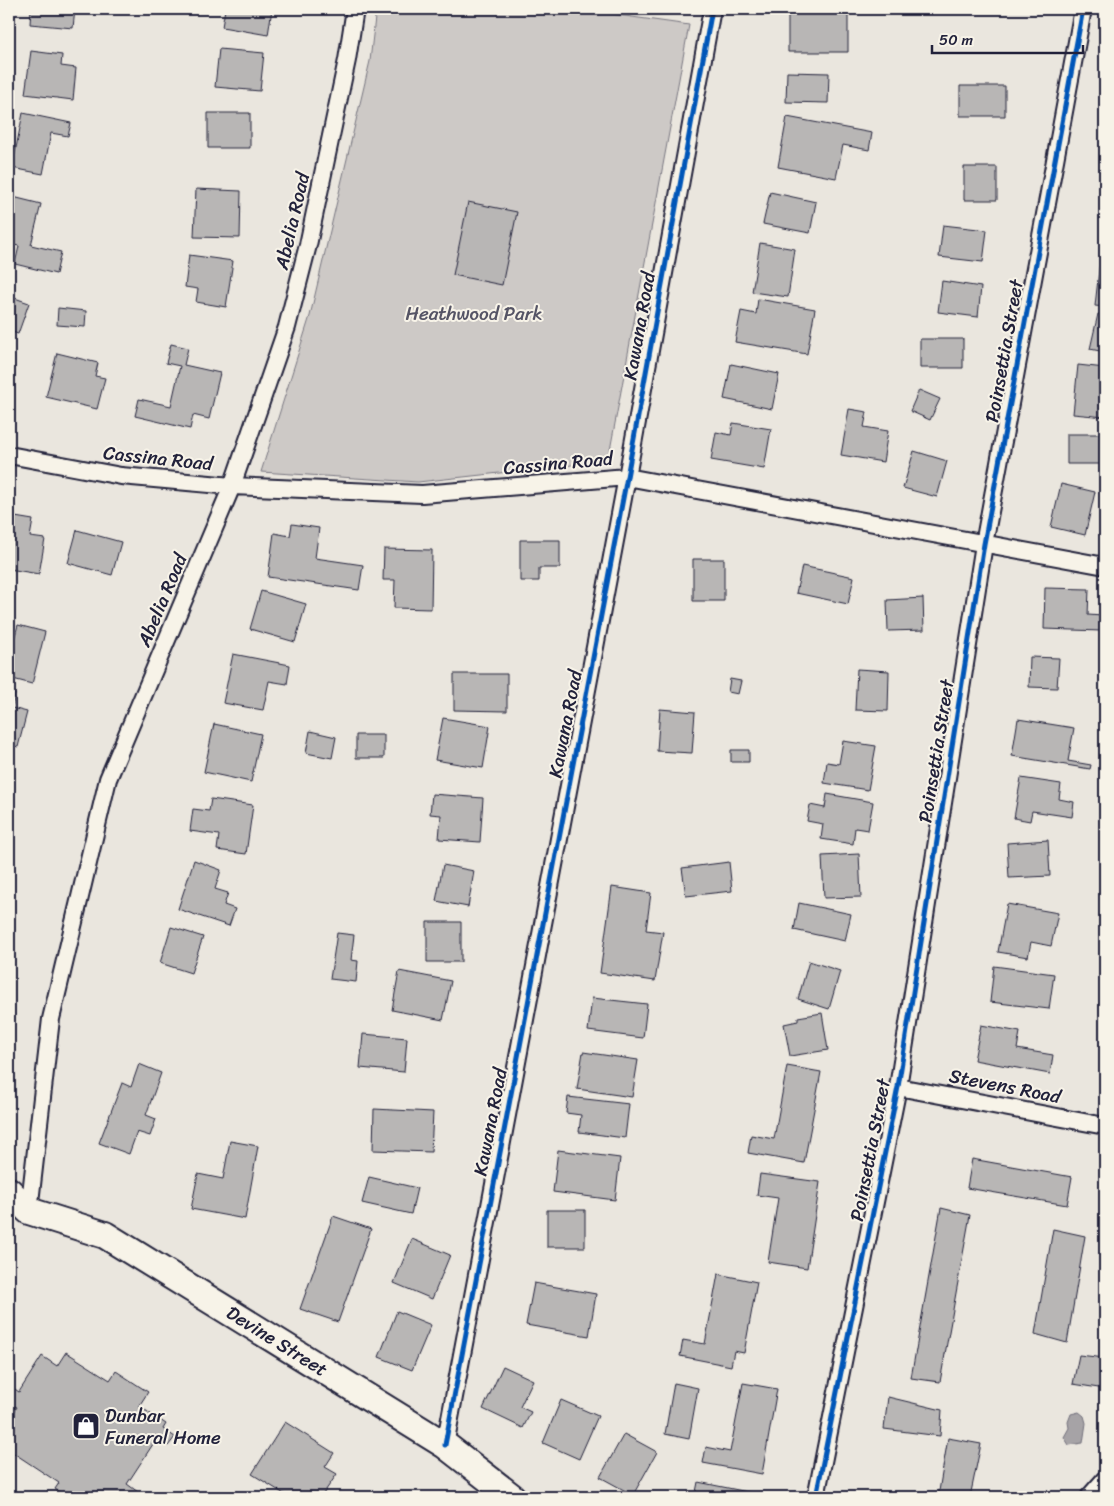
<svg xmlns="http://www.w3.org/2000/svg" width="1114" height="1506" font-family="Sriracha,sans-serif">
  <rect width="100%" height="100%" fill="#eae6de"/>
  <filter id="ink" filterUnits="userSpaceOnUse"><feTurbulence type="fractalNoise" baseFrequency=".02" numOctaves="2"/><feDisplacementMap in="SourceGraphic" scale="10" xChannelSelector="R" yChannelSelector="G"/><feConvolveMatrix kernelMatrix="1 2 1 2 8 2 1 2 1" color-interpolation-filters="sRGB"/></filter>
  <g filter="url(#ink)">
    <!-- green -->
    <path fill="#cdc9c6" stroke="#787680" d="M376,9H575L689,25L608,461L418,482L261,472L310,316L370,61Z"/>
    <!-- water -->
    <path fill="#a6a3a6" stroke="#716f7b" d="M1079,1412L1084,1416L1086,1423L1083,1443L1069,1445L1064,1437L1069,1428L1068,1422L1071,1414Z"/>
    <!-- building -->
    <path fill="#b8b6b5" stroke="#22223b" d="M31,9H75L73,28L30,24Z
      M225,9H272L268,35L222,27Z
      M788,14H848V52H788Z
      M219,49L264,53L260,91L215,87Z
      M31,51L62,55L61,66L76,68L73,100L25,94Z
      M787,72L829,73L828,103L786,102Z
      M960,86H1005V116H960Z
      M23,113L71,123L68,136L51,133L43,174L12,168Z
      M208,113H250V148H208Z
      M787,117L872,133L869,150L843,145L836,178L778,167Z
      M964,167H997V200H964Z
      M196,189L241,191L240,238L194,237Z
      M770,192L816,202L810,233L763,224Z
      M9,196L41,204L31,245L61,252L56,274L15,264L19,246L9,244Z
      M468,202L517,212L502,285L453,275Z
      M943,225L987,230L983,262L939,257Z
      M760,243L795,249L788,297L752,292Z
      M189,255L233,261L226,307L196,302L198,289L185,287Z
      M1100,261L1105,262V307L1095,306Z
      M942,281L981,287L978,317L938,312Z
      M9,296L29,303L18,334L9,331Z
      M758,299L815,309L807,354L735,342L741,311L756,314Z
      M58,308L86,311L85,327L57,325Z
      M1098,314L1105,315V352L1090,349Z
      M920,339H963V368H920Z
      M171,344L188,348L184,365L220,373L209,419L193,415L190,429L135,416L139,399L171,406L180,366L166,363Z
      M57,353L98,363L95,376L105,378L97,409L46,397Z
      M731,364L779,374L772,409L724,399Z
      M1078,365L1105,368V417L1073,414Z
      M919,390L940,399L930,420L910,411Z
      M849,409L867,412L864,427L888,431L883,462L841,455Z
      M733,423L771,429L764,469L711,460L716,432L731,435Z
      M1067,434H1105V464H1067Z
      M914,451L947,461L937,497L903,488Z
      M1061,484L1095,492L1085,535L1051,527Z
      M9,516L33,520L30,537L45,539L39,574L9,569Z
      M292,524L319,528L315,558L363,565L359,590L268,577L274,533L290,536Z
      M77,530L121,542L112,575L68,563Z
      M520,540H560V568H539V581H520Z
      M384,549L432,550L431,609L394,608L395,580H383Z
      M693,559H724V601H693Z
      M802,566L854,577L848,604L796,593Z
      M1045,588L1089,589L1088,615L1102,616L1101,631L1044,629Z
      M261,591L306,604L295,642L250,629Z
      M923,598L924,630L888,631L887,600Z
      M18,625L45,632L32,684L9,678V642L13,643Z
      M233,654L290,665L287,684L269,681L263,710L223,703Z
      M1030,657L1059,658L1057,688L1029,687Z
      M857,669L889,671L888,711L855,710Z
      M454,674H507V711L454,710Z
      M730,679L741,681L738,694L728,692Z
      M9,692L15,694L12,708L27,712L18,747L9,744Z
      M660,709L695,712L692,753L657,751Z
      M443,718L490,726L483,768L435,760Z
      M1018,719L1074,728L1068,761L1091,765L1090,769L1012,756Z
      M214,724L261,734L251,782L204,772Z
      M310,731L336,737L332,758L306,753Z
      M356,735H384V758H356Z
      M843,741L876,746L868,790L824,783L827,762L839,764Z
      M731,750H749V762H731Z
      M1021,778L1061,784L1059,799L1074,802L1072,817L1032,811L1030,821L1014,818Z
      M432,794L483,798L480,842L439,839L441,815L430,814Z
      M827,794L873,802L868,830L855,828L853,844L821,839L823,824L807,821L810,805L825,808Z
      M211,799L253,805L246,854L217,850L219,835L190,831L193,809L209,811Z
      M1048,840L1050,876L1009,878L1007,843Z
      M859,854L861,897L824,898L822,856Z
      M194,860L221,870L215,889L228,893L224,905L235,909L229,926L178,909Z
      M729,862L732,891L686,896L682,868Z
      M443,865L474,871L468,907L436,901Z
      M612,887L651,893L646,930L663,932L655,981L600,973Z
      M799,903L851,914L845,941L794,930Z
      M1007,904L1058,913L1051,946L1031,942L1028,957L998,952Z
      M427,922H461V962H427Z
      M171,927L203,937L191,973L160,963Z
      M337,933L354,935L351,960L358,961L356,982L330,979Z
      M809,961L840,971L829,1009L798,999Z
      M994,966L1054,974L1049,1009L990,1002Z
      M399,971L451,981L443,1020L392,1010Z
      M592,998L647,1004L643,1038L588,1031Z
      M822,1013L828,1050L790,1056L784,1024L798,1021V1017Z
      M981,1025L1020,1032L1017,1049L1053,1055L1050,1074L974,1060Z
      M363,1034L407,1038L404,1072L360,1068Z
      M583,1052L638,1060L632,1097L577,1089Z
      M139,1064L161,1073L146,1115L156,1119L150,1136L137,1132L129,1154L99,1143L122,1083L131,1087Z
      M787,1066L821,1072L804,1163L748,1153L751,1135L774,1139Z
      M568,1097L629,1104L625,1138L579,1132L581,1115L566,1113Z
      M374,1109L433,1112L431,1152L373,1150Z
      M230,1141L258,1146L245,1219L191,1209L198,1174L223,1179Z
      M558,1150L620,1158L615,1200L553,1192Z
      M972,1159L1072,1177L1067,1205L967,1188Z
      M760,1174L820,1182L807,1268L768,1262L778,1198L757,1195Z
      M369,1177L417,1188L411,1214L362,1203Z
      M941,1208L970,1215L940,1382L911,1378Z
      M547,1210H585V1247H547Z
      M333,1216L371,1229L338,1322L300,1309Z
      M1053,1229L1085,1236L1067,1343L1035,1334Z
      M412,1239L450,1255L432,1299L394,1283Z
      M718,1274L757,1282L744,1353L734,1351L731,1366L680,1356L683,1340L705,1344Z
      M534,1283L596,1294L589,1336L526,1325Z
      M397,1311L431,1325L412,1370L379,1357Z
      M66,1352L110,1380L116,1371L148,1392L139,1406L166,1424L163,1429L175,1437L168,1446L157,1438L127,1484L138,1492L135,1497H67L55,1489L59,1483L9,1450V1420L17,1407L9,1404V1385L19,1392L42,1356L57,1366Z
      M1079,1355L1105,1358V1389L1073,1384Z
      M503,1366L533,1380L520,1407L531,1412L523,1428L483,1409Z
      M674,1383L698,1388L689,1439L665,1434Z
      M743,1383L777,1389L762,1474L703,1463L706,1447L730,1452Z
      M888,1397L942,1410L940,1436L884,1429Z
      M561,1400L598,1416L579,1459L543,1443Z
      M285,1422L334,1453L325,1467L337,1474L321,1497H313L306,1493L303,1497H289L252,1474Z
      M624,1434L657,1452L633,1495L600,1477Z
      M948,1438L981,1444L970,1497H938Z
      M698,1482L758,1494V1497H695Z"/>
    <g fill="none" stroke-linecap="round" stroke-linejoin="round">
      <defs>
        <path id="minor" d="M9,455L121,476L232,486L422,494L627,477L1105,566
          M898,1087L1105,1126
          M29,1211L51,1019L108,779L232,486L287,327L308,245L347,60L355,9
          M445,1445L627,477L712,9
          M816,1497L898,1087L984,544L1083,9
          M1089,1497L1105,1479"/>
        <path id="primary" d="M9,1191L29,1211L105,1235L445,1445L512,1497"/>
      </defs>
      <!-- minor casing -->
      <use href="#minor" stroke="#22223b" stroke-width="20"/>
      <!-- primary casing -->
      <use href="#primary" stroke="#22223b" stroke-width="30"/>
      <!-- minor -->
      <use href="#minor" stroke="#f7f3e8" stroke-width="16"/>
      <!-- primary -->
      <use href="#primary" stroke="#f7f3e8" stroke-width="26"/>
      <defs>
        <path id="cycleway" d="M445,1445L627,477L712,9
          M816,1497L898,1087L984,544L1083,9"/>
      </defs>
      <!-- cycleway casing -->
      <use href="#cycleway" stroke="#f7f3e8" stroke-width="8"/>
      <!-- cycleway -->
      <use href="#cycleway" stroke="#0057b8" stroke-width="5"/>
    </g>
  </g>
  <!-- icons -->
  <defs>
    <symbol id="shop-square" viewBox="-11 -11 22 22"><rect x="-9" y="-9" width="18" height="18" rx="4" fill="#22223b" stroke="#f7f3e8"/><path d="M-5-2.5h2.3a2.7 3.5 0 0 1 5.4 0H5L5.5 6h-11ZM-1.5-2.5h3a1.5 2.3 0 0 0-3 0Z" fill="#fff"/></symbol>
  </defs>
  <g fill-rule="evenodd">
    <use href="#shop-square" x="70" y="1410" width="32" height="32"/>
  </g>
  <g text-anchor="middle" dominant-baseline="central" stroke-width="4" stroke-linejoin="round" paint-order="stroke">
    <!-- street labels -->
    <g font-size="19" fill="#22223b" stroke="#f7f3e8">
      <text transform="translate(292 221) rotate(-77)">Abelia Road</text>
      <text transform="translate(639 326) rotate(-80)">Kawana Road</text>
      <text transform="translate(1004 351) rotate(-80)">Poinsettia Street</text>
      <text transform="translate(158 458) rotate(6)">Cassina Road</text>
      <text transform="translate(558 463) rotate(-5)">Cassina Road</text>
      <text transform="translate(162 600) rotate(-67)">Abelia Road</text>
      <text transform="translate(565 724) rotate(-79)">Kawana Road</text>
      <text transform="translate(936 751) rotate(-81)">Poinsettia Street</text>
      <text transform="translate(1005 1086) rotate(11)">Stevens Road</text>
      <text transform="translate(490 1122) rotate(-79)">Kawana Road</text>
      <text transform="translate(870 1150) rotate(-79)">Poinsettia Street</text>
      <text transform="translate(277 1341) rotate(32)">Devine Street</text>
    </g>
    <!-- park labels -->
    <g font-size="19" fill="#555465" stroke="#f7f3e8">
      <text x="474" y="313">Heathwood Park</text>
    </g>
    <!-- poi labels -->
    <g font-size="19" fill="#22223b" stroke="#f7f3e8" text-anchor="start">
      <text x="105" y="1415">Dunbar<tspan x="105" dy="22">Funeral Home</tspan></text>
    </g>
  </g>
  <!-- margin -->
  <rect width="1114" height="1506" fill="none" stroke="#f7f3e8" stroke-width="30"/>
  <rect x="15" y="15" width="1084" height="1476" fill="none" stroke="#22223b" stroke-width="2" filter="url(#ink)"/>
  <!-- scale -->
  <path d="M932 45v8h151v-8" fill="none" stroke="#22223b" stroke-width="2.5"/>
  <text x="939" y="45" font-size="15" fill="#22223b" stroke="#f7f3e8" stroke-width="4" paint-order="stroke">50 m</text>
</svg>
